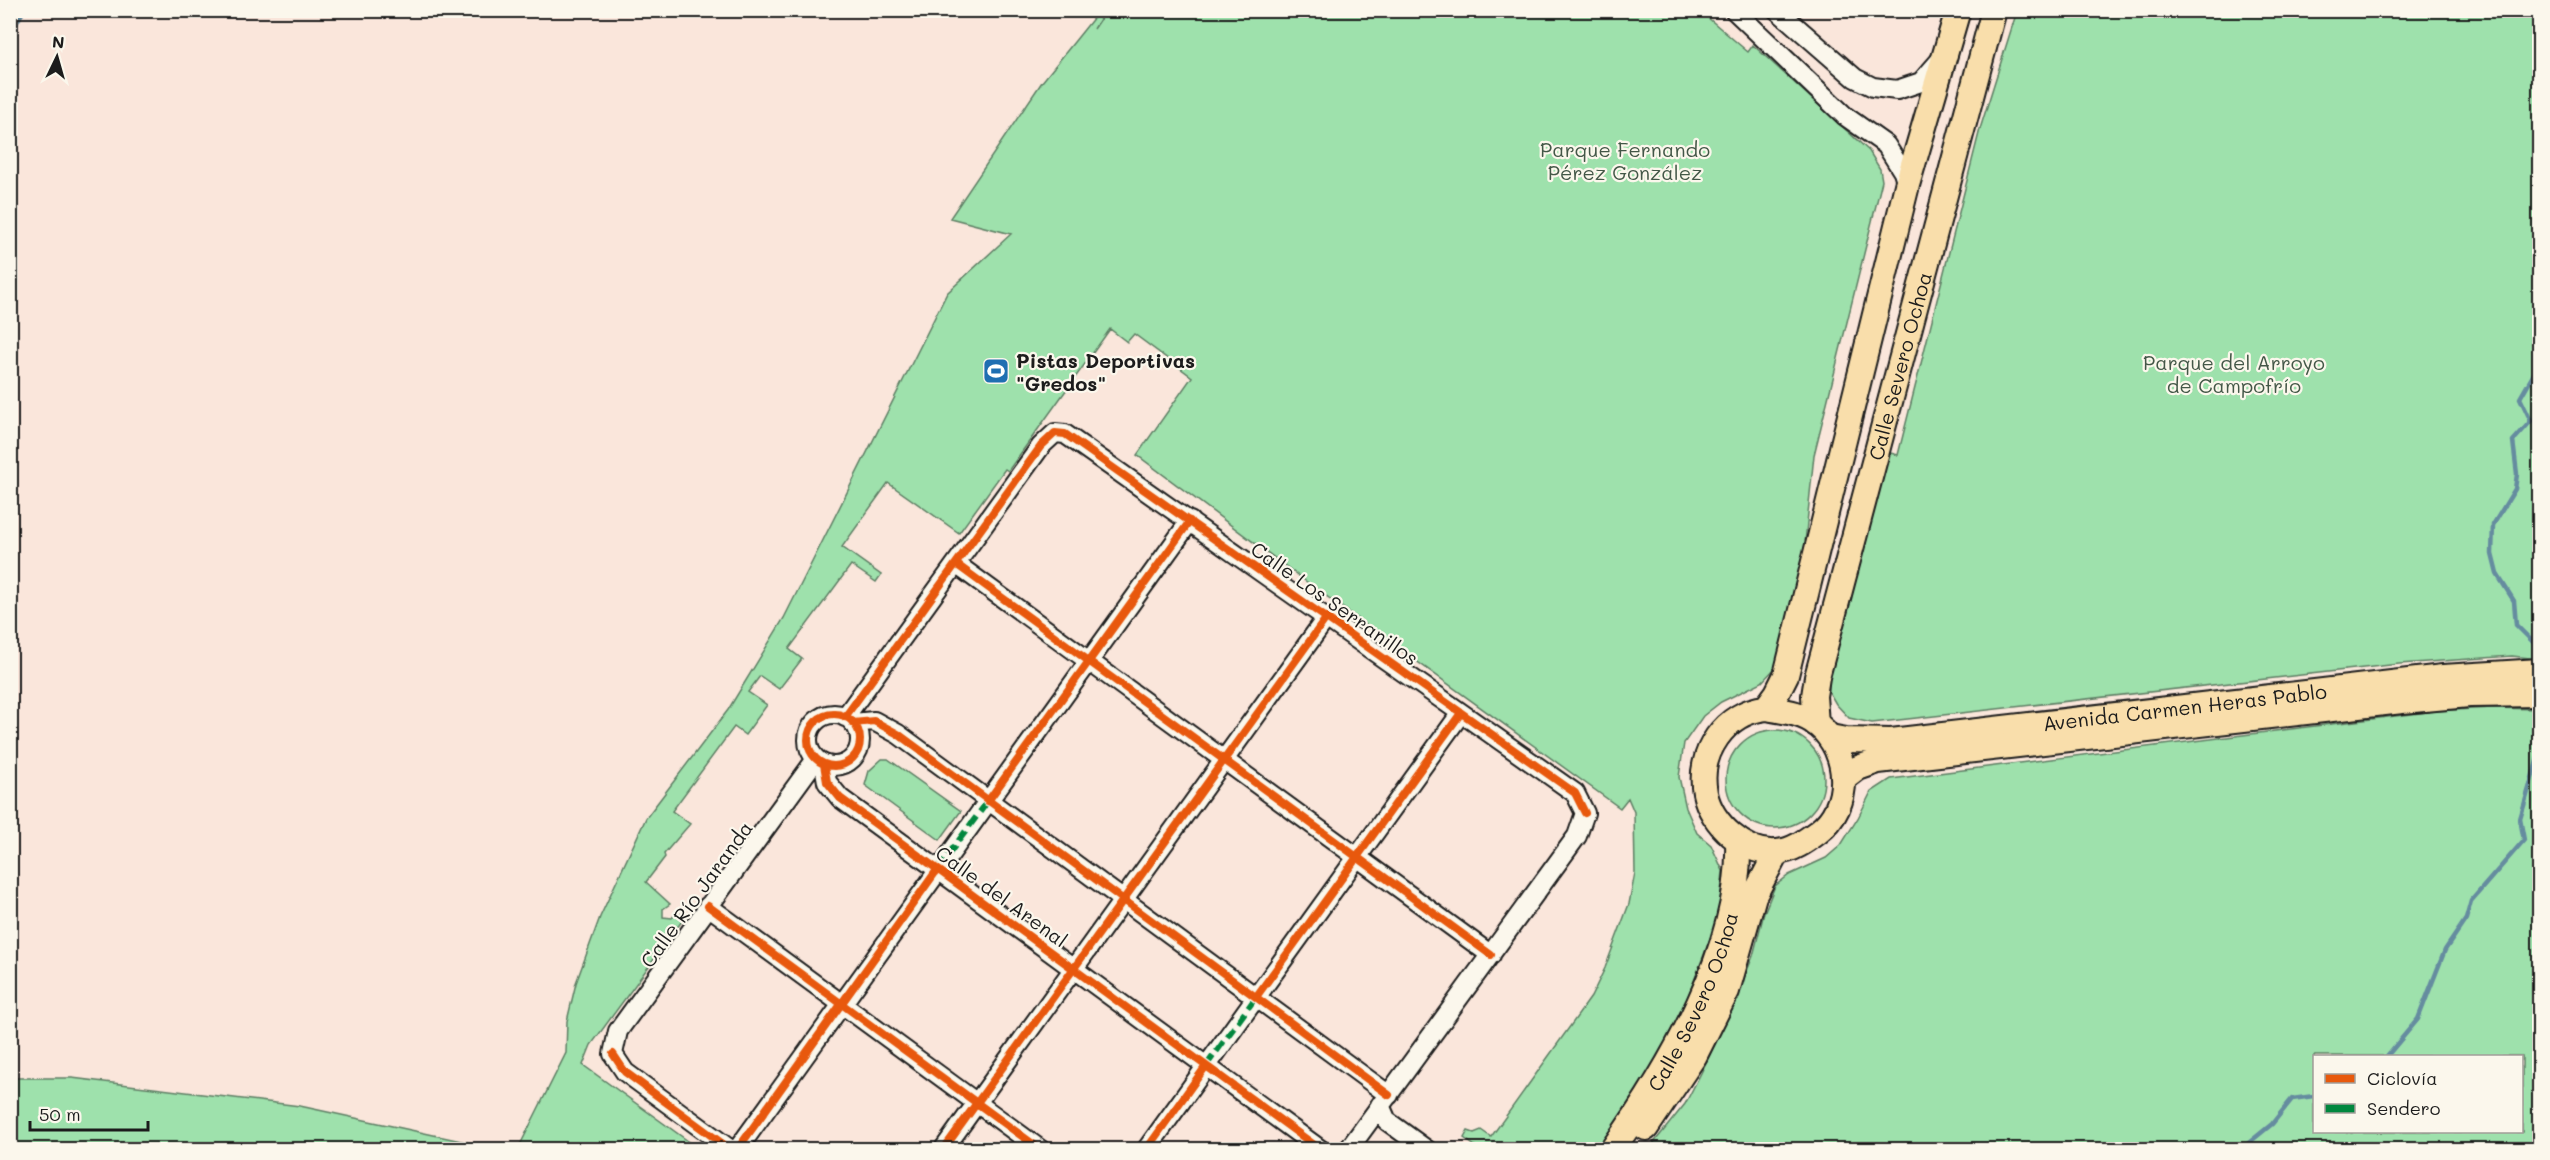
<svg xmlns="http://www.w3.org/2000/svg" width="2550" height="1160" font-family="Mali,sans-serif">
  <rect width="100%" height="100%" fill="#fae6db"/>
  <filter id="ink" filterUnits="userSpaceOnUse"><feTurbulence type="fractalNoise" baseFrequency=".0167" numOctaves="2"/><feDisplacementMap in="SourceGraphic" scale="12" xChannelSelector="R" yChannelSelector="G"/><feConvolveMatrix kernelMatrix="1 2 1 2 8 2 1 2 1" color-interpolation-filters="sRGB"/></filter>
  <g filter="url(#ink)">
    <!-- green -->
    <path fill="#9ee1ac" stroke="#5d7e64" stroke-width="1.5" fill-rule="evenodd" d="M1107,10L1700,11L1748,52L1753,45L1869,151L1880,169L1882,181L1814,455L1804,552L1776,667L1762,682L1721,702L1703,716L1684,743L1679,777L1686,808L1697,833L1711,845L1723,871L1719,915L1684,1007L1660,1057L1620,1121L1598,1149H1479L1464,1138L1468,1131L1474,1133L1481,1130L1491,1137L1591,997L1605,968L1629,904L1635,873L1634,812L1628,798L1620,808L1304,580L1137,455L1192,377L1134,334L1127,342L1110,329L1008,471L1005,469L959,533L888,483L842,547L881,575L876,582L851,565L789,649L802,659L779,689L760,676L748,692L767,705L745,735L734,727L672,811L690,824L664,854L665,857L646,882L670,904L663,909V917L672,918L677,912L685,917L591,1045L583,1065L699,1149L511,1150L521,1143L566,1053L567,1021L576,983L600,917L646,818L728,710L784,618L947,293L1011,234L950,218L1042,82L1099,11H1105L1094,29Z
      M2017,11H2539V659L2512,656L2399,664L1872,723L1849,718L1836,704L1829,692V662L1883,451L1898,455L1980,129Z
      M2492,708L2539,709V1149L1648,1150L1685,1104L1701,1073L1732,1008L1753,956L1764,913L1775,886L1789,875L1826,858L1841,845L1858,818L1871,792L1891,779L2436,711ZM2314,1056H2522V1132H2314Z
      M1726 779a49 49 0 1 1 98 0a49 49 0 1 1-98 0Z
      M882,759H888L961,811L940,840L865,785L869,771Z
      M10,1078H72L300,1106L498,1149H11Z"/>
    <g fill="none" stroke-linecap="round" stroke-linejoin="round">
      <!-- stream -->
      <path stroke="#658c9f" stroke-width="4.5" d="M10,33L24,10
        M2538,661L2539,648L2516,625L2514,601L2497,574L2492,554L2493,525L2515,489L2517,474L2513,441L2531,421L2520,398L2540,363
        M2533,714L2540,743
        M2387,1056L2418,1019L2445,950L2466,919L2471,901L2524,840L2520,819L2540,751
        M2240,1150L2272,1124L2292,1099L2314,1096"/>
      <defs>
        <path id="minor" d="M1734,10L1845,116L1886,145L1903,172L1907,185
          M1777,10L1855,78L1873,87L1897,90L1921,82L1942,58
          M956,564L1491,955
          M808 740a26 26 0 1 1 52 0a26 26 0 1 1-52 0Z
          M845,717L1041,446L1055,433L1065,434L1575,793L1585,813L1577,836L1348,1150
          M853,723L874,721L898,734L1389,1095
          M824,764L827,782L840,798L1321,1150
          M708,906L1041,1150
          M1380,1105L1387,1121L1427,1150
          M731,1150L625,1072L613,1054L618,1031L816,759
          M737,1150L1190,521
          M943,1150L1327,617
          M1146,1150L1461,713"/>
        <g id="major">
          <path d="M1766,708L1777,693L1786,675L1907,185L1958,10"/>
          <path d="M1766,708C1784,711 1803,713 1818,725C1850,752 1853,806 1818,832C1806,841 1792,851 1777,852C1745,855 1711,823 1705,793C1697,753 1725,712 1766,708Z"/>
          <path id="s1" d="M1816,724L1814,696L1817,677L1994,10"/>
          <path id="s2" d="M1830,737L1846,740L1891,741L2443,677L2540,671"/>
          <path d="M1845,778L1858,768L1878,761L2402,701L2469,695L2540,694"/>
          <path d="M1646,1128L1695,1055L1727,991L1754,896L1777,852"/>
          <path id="s3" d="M1612,1150C1671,1067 1742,946 1738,841"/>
        </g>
      </defs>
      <!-- minor casing -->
      <use href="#minor" stroke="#1c1c1c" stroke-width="22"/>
      <!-- major casing -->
      <use href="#major" stroke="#1c1c1c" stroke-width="28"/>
      <!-- minor -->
      <use href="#minor" stroke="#fbf7ec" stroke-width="18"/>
      <!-- major -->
      <use href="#major" stroke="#f9deab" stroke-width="24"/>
      <!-- quiet -->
      <path stroke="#00873e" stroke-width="6" stroke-dasharray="12 6" stroke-linecap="butt" d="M937,870L988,801
        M1206,1066L1256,997"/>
      <defs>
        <path id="cycleway" d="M956,564L1491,955
          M808 740a26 26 0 1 1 52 0a26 26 0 1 1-52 0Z
          M845,717L1041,446L1055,433L1065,434L1575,793L1585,813
          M853,723L874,721L898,734L1389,1095
          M824,764L827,782L840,798L1321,1150
          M988,801L1190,521
          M708,906L1041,1150
          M1256,997L1461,713
          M613,1054L625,1072L731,1150
          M737,1150L937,870
          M943,1150L1327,617
          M1146,1150L1206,1066"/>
      </defs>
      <!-- cycleway casing -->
      <use href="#cycleway" stroke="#fbf7ec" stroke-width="11"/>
      <!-- cycleway -->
      <use href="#cycleway" stroke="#e8590c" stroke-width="8"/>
    </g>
  </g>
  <!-- icons -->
  <defs>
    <symbol id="stadium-square" viewBox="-11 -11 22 22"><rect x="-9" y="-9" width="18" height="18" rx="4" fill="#1f6fb2" stroke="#fbf7ec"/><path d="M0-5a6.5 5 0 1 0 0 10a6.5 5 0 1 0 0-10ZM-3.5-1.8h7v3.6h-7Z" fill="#fff"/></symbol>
  </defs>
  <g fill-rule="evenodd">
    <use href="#stadium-square" x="981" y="356" width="30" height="30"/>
  </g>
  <g text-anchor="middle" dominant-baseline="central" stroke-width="4.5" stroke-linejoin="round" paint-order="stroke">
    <!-- park labels -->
    <g font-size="20" fill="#435747" stroke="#fbf7ec">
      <text x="1625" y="149">Parque Fernando<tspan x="1625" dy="23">Pérez González</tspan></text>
      <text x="2234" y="362">Parque del Arroyo<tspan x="2234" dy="23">de Campofrío</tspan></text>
    </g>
    <!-- poi labels -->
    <g font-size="20" font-weight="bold" fill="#1c1c1c" stroke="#fbf7ec" text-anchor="start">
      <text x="1016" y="360">Pistas Deportivas<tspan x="1016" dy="23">"Gredos"</tspan></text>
    </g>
    <!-- street labels -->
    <g font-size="20" fill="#1c1c1c" stroke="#fbf7ec">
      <text stroke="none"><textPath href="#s1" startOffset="369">Calle Severo Ochoa</textPath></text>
      <text transform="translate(1335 603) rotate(35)">Calle Los Serranillos</text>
      <text stroke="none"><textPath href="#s2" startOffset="357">Avenida Carmen Heras Pablo</textPath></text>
      <text transform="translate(696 894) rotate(-54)">Calle Río Jaranda</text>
      <text transform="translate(1002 896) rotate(36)">Calle del Arenal</text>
      <text stroke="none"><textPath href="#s3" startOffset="170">Calle Severo Ochoa</textPath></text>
    </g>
  </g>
  <!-- margin -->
  <rect width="2550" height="1160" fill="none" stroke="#fbf7ec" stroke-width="36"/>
  <rect x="18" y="18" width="2514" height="1124" fill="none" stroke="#1c1c1c" stroke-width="2" filter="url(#ink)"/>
  <!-- legend -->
  <rect x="2313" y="1055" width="210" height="78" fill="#fbf7ec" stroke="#a29f99" stroke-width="1.5"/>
  <rect x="2325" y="1074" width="30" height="9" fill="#e8590c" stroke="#a29f99" stroke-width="1.5"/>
  <text x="2367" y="1085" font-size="18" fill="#1c1c1c">Ciclovía</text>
  <rect x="2325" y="1104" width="30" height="9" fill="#00873e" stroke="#a29f99" stroke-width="1.5"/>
  <text x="2367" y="1115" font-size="18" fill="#1c1c1c">Sendero</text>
  <!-- north arrow -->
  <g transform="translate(57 57) rotate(5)" stroke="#fbf7ec" stroke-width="4.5" paint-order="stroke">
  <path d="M0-4.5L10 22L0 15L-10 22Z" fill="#1c1c1c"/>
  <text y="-9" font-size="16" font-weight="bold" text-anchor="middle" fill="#1c1c1c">N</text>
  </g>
  <!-- scale -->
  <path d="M30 1121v9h118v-9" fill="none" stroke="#1c1c1c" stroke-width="3"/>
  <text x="39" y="1121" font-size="18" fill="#1c1c1c" stroke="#fbf7ec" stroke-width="4.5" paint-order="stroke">50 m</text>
</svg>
